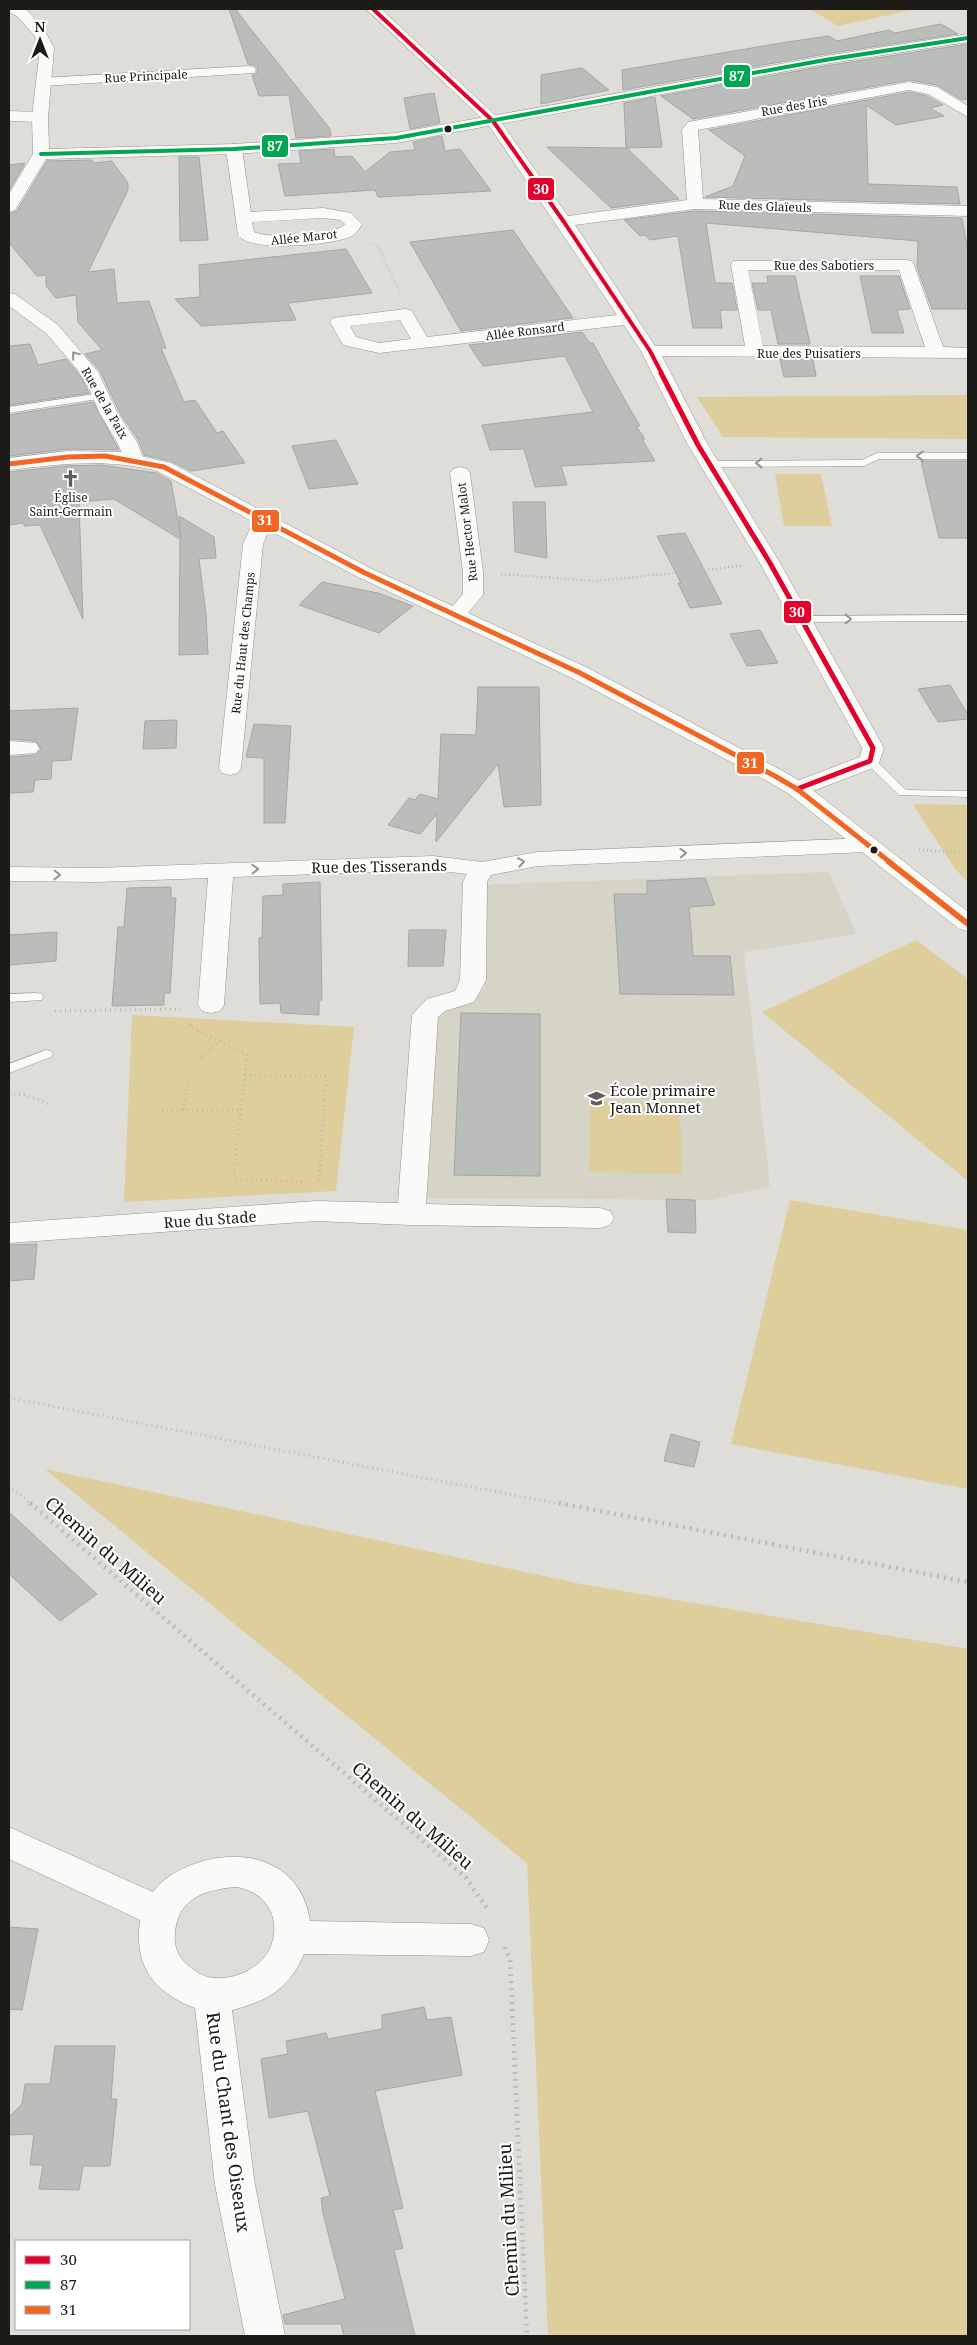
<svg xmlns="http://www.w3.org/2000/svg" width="977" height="2345" font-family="'Noto Serif',serif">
  <rect width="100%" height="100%" fill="#deddd8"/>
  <!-- built -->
  <path fill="#d6d3c7" d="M829,872L856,934L744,952L770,1186L712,1200L426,1198L437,1011L474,1002L484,989L483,885Z"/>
  <!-- green -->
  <path fill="#ddce9c" d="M810,9H917L838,26Z
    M968,395V439L723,437L697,397Z
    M775,474H821L832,526H784Z
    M913,804L968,805V882L955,869Z
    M916,940L968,979V1181L762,1012Z
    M132,1015L354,1027L336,1191L124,1202Z
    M590,1101L680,1104L682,1174L589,1172Z
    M790,1200L968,1230V1489L731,1444Z
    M45,1469L581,1584L968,1649V2336H548L527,1863Z"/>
  <!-- building -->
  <path fill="#bbbdbb" stroke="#a5a6a5" d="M229,9H235L330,129L331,136L296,138L289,95L259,96L252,75L256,74L258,69L254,65L248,64Z
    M941,24L958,34L825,54L623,90L622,70L787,42L829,36L837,41L889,30L895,33Z
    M968,44V99L962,100L937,85L909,80L693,119L661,96L825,66Z
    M582,68L609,90L541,104V75Z
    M909,92L927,96L943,105L930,108L944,116L896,125L866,105L868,184L957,187L960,204L705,197L733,186L745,156L709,130Z
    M434,93L440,123L410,129L404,98Z
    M655,97L662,147L627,148L679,199L611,208L547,147L626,148L624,103Z
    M442,136L445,151L460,149L491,191L378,197L375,190L285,196L278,164L301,163L299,151L334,149L335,157L352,156L365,172L390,152L415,150L413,142Z
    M179,157H199L208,240L180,241Z
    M92,160L94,163L112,161L128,183V190L88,272L114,269L117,303L149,301L166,348H161L184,402L195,400L217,433L223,431L245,463L191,471L171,461L144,455L139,441L120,413L100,371L85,354L102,350L78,322L76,295L56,298L46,286V275L37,276L9,243V214L17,211L47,161Z
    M25,163L9,191V165Z
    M695,211L962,218L968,252V309H932L917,267L918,241L706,223L715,283H732L737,310H720L722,328H693L678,236L650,240L645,235L640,236L624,220Z
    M513,230L573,318L461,331L410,242Z
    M346,249L372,293L288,303L296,320L201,326L175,299L200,297L199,265Z
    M767,276H795L810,344H778L771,310H758L752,283H768Z
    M860,276H899L910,309L897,310L904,333H872Z
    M582,332L590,343H593L626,402L640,426H636L645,439H642L655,461L561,466L567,485L535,487L524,449L490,450L482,425L593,412L565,356L483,366L469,345Z
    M30,344L38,365L66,359L82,378L89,393L9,405V346Z
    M780,359H813L816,376L784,377Z
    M93,402L119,450L68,449L9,456V415Z
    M336,440L358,484L309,489L292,446Z
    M921,461H968V538H939Z
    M102,465L156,473L171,481L181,538L179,516L214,537L216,558L199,559L206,615L208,654L179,655L180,539L114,499L79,502L83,619L40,525L24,526V523L9,525V472L65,466Z
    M513,502H545L547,558L515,552Z
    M685,533L722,604L690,608L678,583H681L657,536Z
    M322,582L378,593L413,606L379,633L299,605Z
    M760,630L778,663L747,666L730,634Z
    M950,685L968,715V719L938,722L918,689Z
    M478,687H539L541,805L504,807L498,764L436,842L437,814L420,834L388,825L409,798L415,800L420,794L438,799L441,734L476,735Z
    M78,708L71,760L52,761L51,779L35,780L33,792L9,793V757L36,755L41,749L36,741L9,739V711Z
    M177,720L176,748L143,749L145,721Z
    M254,724L291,726L285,823H264V758L246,757Z
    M705,878L715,905L689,907L693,956H730L734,995L620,994L614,894H647V881Z
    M320,882L322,1000H319V1015L281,1013L280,1003L260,1004L259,938H262L263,896L283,895V884Z
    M171,887V898H176L170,993H164V1005L112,1006L118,927H124L127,888Z
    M409,930H446L443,966H408Z
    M57,932L56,961L9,965V935Z
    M461,1013L540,1014V1176L454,1175Z
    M666,1199L695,1200L696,1233L668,1232Z
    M37,1244L34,1279L9,1281V1245Z
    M671,1434L700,1442L694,1467L664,1461Z
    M9,1512L97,1594L60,1621L9,1574Z
    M9,1927L38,1929L22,2010L9,2009Z
    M424,2007L427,2020L451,2017L462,2075L375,2091L403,2208L393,2210L403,2248L394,2250L415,2336H344L341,2324H285L283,2315L345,2299L323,2213L321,2198L330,2196L308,2111L269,2118L261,2059L288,2054L286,2041L326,2033L328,2039L382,2029V2015Z
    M55,2046H115L111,2099H117L110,2166H83L79,2190L39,2189L43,2165H30L34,2134L9,2135V2117L22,2104L25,2084H50Z"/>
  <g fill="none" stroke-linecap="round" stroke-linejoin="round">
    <defs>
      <path id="service" d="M101,393L104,394V398L9,413V407Z
        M877,453H968V459H879L864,466L710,467L705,464L710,461L862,460Z
        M968,615V621L799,622L794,619L799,616Z
        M870,758L874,759L906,790L968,791V797L899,795L866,763L864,761Z
        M37,993L42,994L43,997L42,1000L9,1002V994Z
        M46,1050L51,1051L53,1054L51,1057L9,1073V1064Z"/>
      <path id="minor" d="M366,9H381L498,118L568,216L687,200L682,130L688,122L909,82L937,87L968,106V117L928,94L909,90L698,130L703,199L968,206V216L695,209L575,225L655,346H745L731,265L733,261L906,260L912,261L914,265L943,347L968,348V358L662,356L708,445L780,563L884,748L878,766L805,794L797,796L789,794L785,789L789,784L860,757L862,748L760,563L688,445L641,351L624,325L379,353L343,345L330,322L333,318L405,309L411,310L427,337L617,315L488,124ZM748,270H899L925,347L763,346ZM400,320L411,339L379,343L356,337L350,326Z
        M249,66L254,67L256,70L254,73L43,86L36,82L43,78Z
        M9,111L40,112L48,117L40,122L9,121Z
        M234,144L240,146L242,149L251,212L323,208L351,213L362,224C360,228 356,234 352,236C334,245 250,253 238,235L226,149L228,146ZM323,218L340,220L345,224C334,237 270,239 254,232L252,222Z
        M9,293L15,294L58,325L98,372L118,414L137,442L143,458L140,462L133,464L126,462L117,442L100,414L84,377L46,333L9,306Z
        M460,467L467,469L470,473L483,572V595L463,619L456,621L449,619L445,615L463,594V572L450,473L453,469Z
        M263,514L270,516L273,520L263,544L241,768L238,773L230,775L222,773L219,768L243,544L256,516Z
        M9,741L36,743L39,748L36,753L9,755Z
        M867,838L875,840L879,845L875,850L867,852L538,866L491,875L487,882L486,980L474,1002L445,1011L438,1017L426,1204L600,1208L610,1211L614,1218L610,1225L600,1228L411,1225L316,1221L9,1243V1223L316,1201L398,1203L412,1015L427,999L455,991L460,980L463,882L467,874L433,870L233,877L224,1005L220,1011L211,1013L202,1011L198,1005L208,878L96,882L9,881V867L96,868L433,856L482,862L538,852Z
        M9,1827L153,1892C164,1877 178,1870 194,1864C245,1846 301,1861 310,1921L471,1924L484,1928L489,1940L484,1952L471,1956L304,1954C289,1988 269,2001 232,2010L255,2185L285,2336H245L215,2185L195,2008C153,1992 134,1966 140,1920L9,1859ZM236,1887C265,1891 282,1917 271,1946C262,1971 220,1988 197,1972C181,1962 173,1951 175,1932C179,1897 205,1890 236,1887Z"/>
      <path id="tertiary" d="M9,9H24L28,11L45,31L54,48L48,117L49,149L234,144L396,133L825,56L968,34V42L825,64L396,143L234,154L46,159L15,210L9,212V194L33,154L32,117L40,48L34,35L18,17L9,12Z
        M68,451L123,452L171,463L372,569L588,668L783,771L805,784L968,912V931L959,929L789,794L767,781L572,678L358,577L157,471C107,458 60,464 9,470V458Z"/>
    </defs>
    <!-- service casing -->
    <use href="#service" stroke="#94938f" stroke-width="1"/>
    <!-- minor casing -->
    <use href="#minor" stroke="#94938f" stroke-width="1"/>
    <!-- tertiary casing -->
    <use href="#tertiary" stroke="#94938f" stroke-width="1"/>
    <!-- path-far3 -->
    <path stroke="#bbbbb8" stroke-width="2" stroke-dasharray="0.5 2" stroke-linecap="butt" d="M369,243L378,246L400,293
      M928,255L968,254"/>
    <!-- path-far2 -->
    <path stroke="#bbbbb8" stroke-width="2.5" stroke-dasharray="1 3" stroke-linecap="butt" d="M501,574L596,581L741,566
      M919,850L968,853"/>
    <!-- path-far1 -->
    <path stroke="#bbbbb8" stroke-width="3" stroke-dasharray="1 4" stroke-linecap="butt" d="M55,1011L183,1009
      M191,1024V1027L247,1055L234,1173L237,1179L304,1182
      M201,1057L221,1041
      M245,1075L326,1076L319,1182
      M9,1095L23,1094L49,1104
      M162,1110H241
      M183,1110L188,1082
      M9,1398L565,1505
      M9,1485L32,1505"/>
    <!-- path -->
    <path stroke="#bbbbb8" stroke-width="4.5" stroke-dasharray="2 5" stroke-linecap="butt" d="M30,1503L466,1878L488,1910
      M559,1503L968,1582
      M505,1947L510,1960L527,2336"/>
    <!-- service -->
    <use href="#service" fill="#fafaf9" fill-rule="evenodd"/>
    <!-- minor -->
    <use href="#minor" fill="#fafaf9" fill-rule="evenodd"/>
    <!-- tertiary -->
    <use href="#tertiary" fill="#fafaf9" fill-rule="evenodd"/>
    <defs>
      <path id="bus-1-far1" d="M373,9L493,121L564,222L650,351L662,374"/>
      <path id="bus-1" d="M661,373L698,445L770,563L873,748L870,761L797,789"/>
      <path id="bus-2" d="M41,154L234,149L396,138L825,60L968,38"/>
      <path id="bus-3-far1" d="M9,464L68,457L105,456L164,467L365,573L580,673L775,776L797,789L891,863"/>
      <path id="bus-3" d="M889,862L968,924"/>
    </defs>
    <!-- bus-1-far1 casing -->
    <use href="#bus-1-far1" stroke="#fff" stroke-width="5.5"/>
    <!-- bus-1 casing -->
    <use href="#bus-1" stroke="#fff" stroke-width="8"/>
    <!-- bus-2 casing -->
    <use href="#bus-2" stroke="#fff" stroke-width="5.5"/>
    <!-- bus-3-far1 casing -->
    <use href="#bus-3-far1" stroke="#fff" stroke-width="8"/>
    <!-- bus-3 casing -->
    <use href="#bus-3" stroke="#fff" stroke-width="10"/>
    <!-- bus-1-far1 -->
    <use href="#bus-1-far1" stroke="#e4002b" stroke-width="4"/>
    <!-- bus-1 -->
    <use href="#bus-1" stroke="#e4002b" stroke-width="5"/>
    <!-- bus-2 -->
    <use href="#bus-2" stroke="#00a651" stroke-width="4"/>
    <!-- bus-3-far1 -->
    <use href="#bus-3-far1" stroke="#f26522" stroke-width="5"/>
    <!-- bus-3 -->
    <use href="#bus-3" stroke="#f26522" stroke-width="6"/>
  </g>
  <!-- one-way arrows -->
  <defs><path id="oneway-chevron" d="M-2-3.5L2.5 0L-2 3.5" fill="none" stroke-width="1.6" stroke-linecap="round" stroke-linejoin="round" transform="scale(1.25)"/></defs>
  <g stroke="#969693">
    <use href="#oneway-chevron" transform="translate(75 355) rotate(-129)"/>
    <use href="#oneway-chevron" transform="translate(920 456) rotate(180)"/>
    <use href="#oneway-chevron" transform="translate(759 463) rotate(180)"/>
    <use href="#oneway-chevron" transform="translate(848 619)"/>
    <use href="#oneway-chevron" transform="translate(683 853) rotate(-2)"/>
    <use href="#oneway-chevron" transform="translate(521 862) rotate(-10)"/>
    <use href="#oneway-chevron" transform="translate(255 869) rotate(-2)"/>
    <use href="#oneway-chevron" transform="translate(57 875) rotate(1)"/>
  </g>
  <!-- icons -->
  <defs>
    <symbol id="church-bare" viewBox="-9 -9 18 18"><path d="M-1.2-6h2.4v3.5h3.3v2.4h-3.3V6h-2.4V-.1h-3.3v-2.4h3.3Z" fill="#605f5b" stroke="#fff" stroke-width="2.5" paint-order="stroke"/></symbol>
    <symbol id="school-bare" viewBox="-9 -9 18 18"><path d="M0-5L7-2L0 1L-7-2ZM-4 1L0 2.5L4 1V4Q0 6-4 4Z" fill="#605f5b" stroke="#fff" stroke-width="2.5" paint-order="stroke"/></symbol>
  </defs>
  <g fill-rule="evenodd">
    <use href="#church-bare" x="58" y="466" width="25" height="25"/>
    <use href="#school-bare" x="584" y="1086" width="25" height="25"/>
  </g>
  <!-- markers -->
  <g fill="#1c1b17" stroke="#fff" stroke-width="2">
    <circle cx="448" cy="129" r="4.5"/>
    <circle cx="874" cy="850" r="4.5"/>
  </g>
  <g text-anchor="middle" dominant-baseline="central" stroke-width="4" stroke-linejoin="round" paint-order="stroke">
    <!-- far-street labels -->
    <g font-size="12" fill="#1c1b17" stroke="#fff">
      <text transform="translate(146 76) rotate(-3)">Rue Principale</text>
      <text transform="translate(794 106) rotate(-10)">Rue des Iris</text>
      <text transform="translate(765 206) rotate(2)">Rue des Glaïeuls</text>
      <text transform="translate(304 237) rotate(-6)">Allée Marot</text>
      <text x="824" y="265">Rue des Sabotiers</text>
      <text transform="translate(525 331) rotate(-7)">Allée Ronsard</text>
      <text x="809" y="353">Rue des Puisatiers</text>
      <text transform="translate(105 403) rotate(60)">Rue de la Paix</text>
      <text transform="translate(467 532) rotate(-97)">Rue Hector Malot</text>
      <text transform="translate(243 643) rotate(-84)">Rue du Haut des Champs</text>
    </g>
    <!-- far-poi labels -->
    <g font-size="12" fill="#1c1b17" stroke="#fff">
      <text x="71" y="497">Église<tspan x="71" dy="14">Saint-Germain</tspan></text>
    </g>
    <!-- street labels -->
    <g font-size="15" fill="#1c1b17" stroke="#fff">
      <text transform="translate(379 866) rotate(-1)">Rue des Tisserands</text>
      <text transform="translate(210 1219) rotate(-4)">Rue du Stade</text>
    </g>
    <!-- poi labels -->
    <g font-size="15" fill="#1c1b17" stroke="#fff" text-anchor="start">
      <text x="610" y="1090">École primaire<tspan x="610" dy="17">Jean Monnet</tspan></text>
    </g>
    <!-- near-street labels -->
    <g font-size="18" fill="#1c1b17" stroke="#fff">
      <text transform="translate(106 1550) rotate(41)">Chemin du Milieu</text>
      <text transform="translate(413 1815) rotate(41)">Chemin du Milieu</text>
      <text transform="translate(229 2122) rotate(82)">Rue du Chant des Oiseaux</text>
      <text transform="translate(508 2220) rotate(-93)">Chemin du Milieu</text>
    </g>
  </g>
  <g stroke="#fff" stroke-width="2">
    <rect x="723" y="64" width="28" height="24" rx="5" fill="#00a651"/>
    <rect x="261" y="134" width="28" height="24" rx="5" fill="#00a651"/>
    <rect x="527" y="177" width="28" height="24" rx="5" fill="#e4002b"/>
    <rect x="251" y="509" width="29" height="24" rx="5" fill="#f26522"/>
    <rect x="783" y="600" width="29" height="24" rx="5" fill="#e4002b"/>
    <rect x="736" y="751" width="29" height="24" rx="5" fill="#f26522"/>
  </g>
  <g font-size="14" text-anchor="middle" font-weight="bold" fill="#fff">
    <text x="737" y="81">87</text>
    <text x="275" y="151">87</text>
    <text x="541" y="194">30</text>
    <text x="265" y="525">31</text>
    <text x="797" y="617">30</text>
    <text x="750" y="768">31</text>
  </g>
  <!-- border -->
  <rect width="977" height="2345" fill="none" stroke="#1c1b17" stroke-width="20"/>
  <!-- legend -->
  <rect x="15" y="2240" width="175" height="90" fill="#ffffff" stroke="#a4a4a2"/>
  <rect x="25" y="2256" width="25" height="8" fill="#e4002b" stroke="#a4a4a2"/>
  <text x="60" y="2265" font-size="15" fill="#1c1b17">30</text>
  <rect x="25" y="2281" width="25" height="8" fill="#00a651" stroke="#a4a4a2"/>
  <text x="60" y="2290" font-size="15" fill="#1c1b17">87</text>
  <rect x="25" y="2306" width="25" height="8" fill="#f26522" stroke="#a4a4a2"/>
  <text x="60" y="2315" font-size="15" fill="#1c1b17">31</text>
  <!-- north arrow -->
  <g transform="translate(40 40)" stroke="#ffffff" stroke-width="4" paint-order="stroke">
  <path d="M0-4L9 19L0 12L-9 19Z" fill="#1c1b17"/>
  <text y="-8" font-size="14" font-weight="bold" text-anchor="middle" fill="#1c1b17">N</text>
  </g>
</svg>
